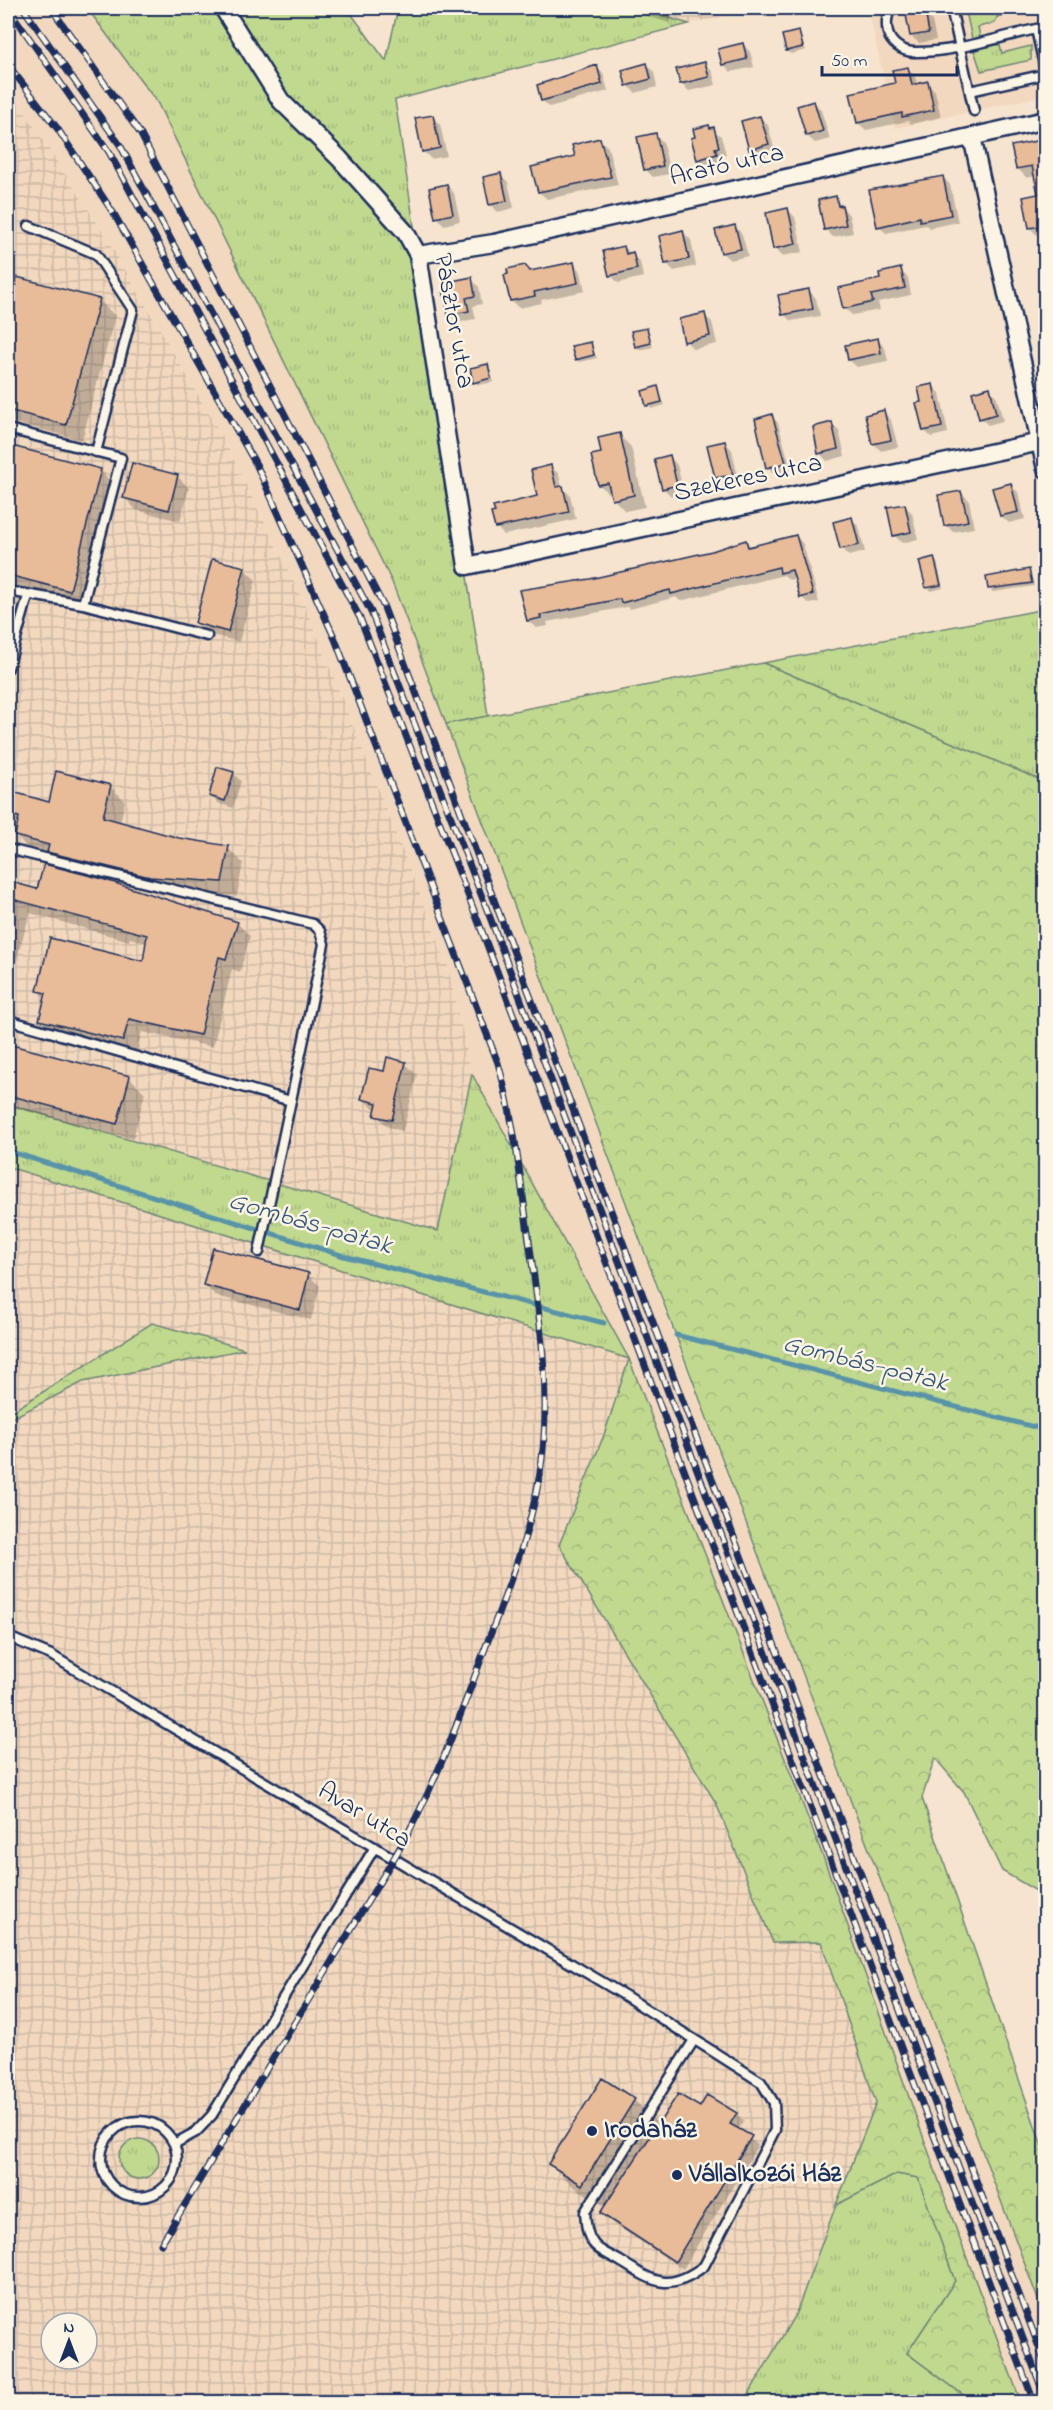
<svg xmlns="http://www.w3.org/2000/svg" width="1053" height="2410" font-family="'Indie Flower',sans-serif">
  <defs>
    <pattern id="industrial-grid" width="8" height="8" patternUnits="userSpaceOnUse" patternTransform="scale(1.5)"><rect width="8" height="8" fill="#f2d8be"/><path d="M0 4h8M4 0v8" fill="none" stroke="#cfbaa6"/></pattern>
    <pattern id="grass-tufts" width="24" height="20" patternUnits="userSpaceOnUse" patternTransform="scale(1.5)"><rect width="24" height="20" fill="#c1d98f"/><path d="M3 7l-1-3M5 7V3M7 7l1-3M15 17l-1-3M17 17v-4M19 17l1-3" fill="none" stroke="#a5bb7e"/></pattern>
    <pattern id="forest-crowns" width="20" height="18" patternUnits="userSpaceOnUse" patternTransform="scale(1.5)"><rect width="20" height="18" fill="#c1d98f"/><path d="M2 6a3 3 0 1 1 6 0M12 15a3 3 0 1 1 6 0" fill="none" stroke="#a5bb7e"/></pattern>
  </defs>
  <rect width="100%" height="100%" fill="#f6e4ce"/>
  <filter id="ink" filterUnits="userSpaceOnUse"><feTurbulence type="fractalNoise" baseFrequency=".0167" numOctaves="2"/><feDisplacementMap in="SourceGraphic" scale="12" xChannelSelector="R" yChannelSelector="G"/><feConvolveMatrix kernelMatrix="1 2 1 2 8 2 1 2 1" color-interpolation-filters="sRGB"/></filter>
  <g filter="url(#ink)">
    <!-- built -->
    <path fill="#f2d8be" d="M8,8H87L157,102L392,582L687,1371L1045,2318V2402H1021L959,2237L824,1859L629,1359L472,1074L447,963L305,605L222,436L102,230L8,87Z
      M868,8H1045V95L895,128Z"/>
    <!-- industrial -->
    <path fill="url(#industrial-grid)" fill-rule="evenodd" d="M636,8H763L689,24Z
      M8,87L102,230L222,436L305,605L447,963L472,1074L438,1231L8,1104Z
      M8,1167L629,1359L604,1435L559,1545L716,1803L773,1942L821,1941L876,2103L796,2313L744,2402H8V1420L83,1382L243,1349L151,1323L8,1414ZM51,2323H87V2359H51Z"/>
    <!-- grass -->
    <path fill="url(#grass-tufts)" stroke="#6e8476" stroke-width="1.5" d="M87,8H347L386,61L398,8H636L689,24L395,100L488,716L446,724L392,582L157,102Z
      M977,8H1040L997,17L995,23L978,27L980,37L972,39L967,16Z
      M999,42L1002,53L1031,46V60L981,71L973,47Z
      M1045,609V782L763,663Z
      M472,1074L629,1359L8,1167V1104L438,1231Z
      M119 2159a20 20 0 1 1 40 0a20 20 0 1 1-40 0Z
      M897,2174L919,2178L955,2281L907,2353L973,2402H744L796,2313L836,2205Z"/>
    <!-- forest -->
    <path fill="url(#forest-crowns)" stroke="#6e8476" stroke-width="1.5" d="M763,663L1045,782V1896L1002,1871L964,1792L935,1758L922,1798L1045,2155V2318L446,724Z
      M152,1323L245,1349L83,1382L8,1420V1414Z
      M629,1359L824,1859L959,2237L1021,2402H973L907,2353L955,2281L918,2178L897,2174L836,2205L876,2103L821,1942L773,1943L716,1803L559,1545L604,1435Z"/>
    <!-- shadow -->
    <path fill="#0003" d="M620,8H675L670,23Z
      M925,13L932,21L936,40L919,43L911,36Z
      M798,33L806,50L791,54L787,51Z
      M743,44L750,52L754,67L731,72L724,65Z
      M705,63L712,71L716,85L689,91L681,84Z
      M646,64L654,72L657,87L635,93L628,85Z
      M596,67L603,73L608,91L549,107L543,101L539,86Z
      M907,68L915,76L917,85L927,83L935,91L941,117L911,124L908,121L866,130L858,123L852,94L897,84Z
      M814,102L821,110L830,139L815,143L807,136L798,107Z
      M433,117L440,124L447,156L431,159L423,151Z
      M760,117L768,125L775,152L758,157L750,149Z
      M711,129L721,136L726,154L722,156L723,162L706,166L698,159Z
      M655,134L663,142L670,174L653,177L646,170L638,138Z
      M600,140L608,147L618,185L547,199L539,192Z
      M1046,141V237L1040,238L1030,228L1039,196L1035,176L1027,178L1017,168Z
      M501,175L508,182L514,208L498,212L490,204Z
      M943,177L950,185L958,222L929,228L926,225L886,233L878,226Z
      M446,185L454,193L460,221L444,225L437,217Z
      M835,198L849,215L853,233L833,237L825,229Z
      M788,210L795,217L803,252L782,256L775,248Z
      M735,226L742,234L748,256L730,260L722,253Z
      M683,232L691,240L696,266L674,271L666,263Z
      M624,247L640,262L643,277L618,283L611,275Z
      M1046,256V297L1038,258Z
      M574,264L581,272L585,291L541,300L542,303L519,308L511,301L530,273Z
      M900,270L908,278L911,295L878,302L880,310L852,315L844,308Z
      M18,279L99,300L115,316L82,440L8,421V320Z
      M471,279L479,287L482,304L473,306L476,319L457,322L450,314Z
      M809,291L816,298L820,316L791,321L783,314Z
      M704,315L712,322L717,344L693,349L686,341Z
      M646,329L653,347L640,350L636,347Z
      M878,340L885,348L888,361L857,367L849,360Z
      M590,343L597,358L579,362L576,359Z
      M488,365L494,382L478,385L475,382Z
      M933,386L940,393L948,433L931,437L924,430Z
      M657,388L665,405L651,409L644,392Z
      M989,389L997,397L1003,421L988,425L980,418Z
      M884,412L891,420L898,447L881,451L873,443Z
      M771,416L778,423L791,469L774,474L768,467Z
      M831,424L839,431L845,456L827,461L820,453Z
      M619,435L631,447L645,507L625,511L599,484L603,454Z
      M725,442L732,450L739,482L724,485L716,478Z
      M8,447L101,471L112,483L82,601L8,583Z
      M670,457L677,465L684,493L671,496L663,488Z
      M551,467L559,474L562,488L570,495L576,519L504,535L496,527L539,497Z
      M177,476L189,488L180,521L136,510L125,498Z
      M1010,485L1018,492L1025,519L1009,523L1001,516Z
      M961,492L969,500L974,528L953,532L946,525Z
      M904,505L912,513L918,539L902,543L894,535Z
      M852,519L859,527L865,552L849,556L841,548Z
      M796,536L803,544L819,602L809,604L801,597L796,578L789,580L784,575L680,601L676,597L630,609L627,607L547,622L548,626L536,628L528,621L591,581L712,552L746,541L752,548Z
      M934,559L937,562L943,588L931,591L927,587Z
      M244,569L256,580L239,642L208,634L197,622Z
      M1029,571L1034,586L993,592L989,589Z
      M233,773L241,781L233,808L218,803L210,796Z
      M110,786L125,801L120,823L179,839L228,848L243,863L237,896L166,892L31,851L16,836L19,825L8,813L14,794L50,804Z
      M8,883L38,891L237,923L250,936L240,972L232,969L213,1047L142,1032L136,1054L54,1033L41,1020L46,999L38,991L144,963L147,943L130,938L129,941L30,913L8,990Z
      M8,1045L129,1077L145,1093L133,1139L8,1106Z
      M405,1063L417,1075L403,1131L388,1127L376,1115L377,1111L363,1099L385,1073Z
      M308,1275L320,1286L311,1320L216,1296L205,1285Z
      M602,2080L634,2100L657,2123L648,2138L650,2140L701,2109L736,2114L744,2121L738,2130L758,2145L683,2269L609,2221L602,2213L606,2207L573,2186L550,2164Z"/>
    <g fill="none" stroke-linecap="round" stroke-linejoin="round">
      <!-- stream -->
      <path stroke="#5993a8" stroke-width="5" d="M8,1151L344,1256L604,1323
        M676,1335L1046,1430"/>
    </g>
    <!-- building -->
    <path fill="#e8bb99" stroke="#1b2f5e" stroke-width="1.5" d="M925,11L929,33L910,36L906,15Z
      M799,31L803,47L786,51L782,35Z
      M743,43L747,59L722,65L718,49Z
      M705,62L709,77L680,84L676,69Z
      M647,63L651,79L626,86L622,70Z
      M597,65L602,84L541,101L537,85Z
      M908,67L912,85L928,81L934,110L902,117V113L857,123L850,93L895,83L892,70Z
      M814,101L823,131L806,136L797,106Z
      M433,115L440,148L422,152L415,118Z
      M760,116L769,144L749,150L741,121Z
      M709,125L710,128L714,127L719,147L715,148L717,154L697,160L691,138L695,137L693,129Z
      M656,133L663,166L644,170L637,137Z
      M600,138L611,177L538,192L531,167L575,156L572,145Z
      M1046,139V225L1029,228L1023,197L1038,194L1032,166L1016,169L1011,146Z
      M501,173L507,201L489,205L483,177Z
      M943,176L951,215L920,221V217L877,227L869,190Z
      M447,184L453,214L435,218L429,188Z
      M836,196L838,206L842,205L846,225L824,230L818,200Z
      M788,208L796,244L773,249L766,213Z
      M735,225L741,249L721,253L715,230Z
      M683,230L689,259L665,264L659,236Z
      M624,246L626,254L633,252L637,269L609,276L603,251Z
      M574,262L578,283L534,292L535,296L510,301L504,275L508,274L507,269L525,265L530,271Z
      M901,268L905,288L871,295L873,302L843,309L838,288L880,279L879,273Z
      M17,277L100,299L66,425L8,410V314Z
      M472,277L475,296L466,298L469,311L448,315L442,283Z
      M809,289L813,309L782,315L778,295Z
      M705,313L710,336L684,342L679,319Z
      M647,328L651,343L635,347L631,331Z
      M878,338L881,353L848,360L845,345Z
      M591,342L594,355L575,360L571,346Z
      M488,364L491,378L473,383L470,368Z
      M933,384L942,427L923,431L916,403L921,402L918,387Z
      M658,386L662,402L646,406L642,391Z
      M990,387L996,414L979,419L972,392Z
      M884,410L891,440L872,444L865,415Z
      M772,414L786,463L766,468L755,419Z
      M832,422L838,449L818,454L813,427Z
      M620,433L634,495L612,500L608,483L598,485L591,455L601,453L598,438Z
      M725,441L733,475L715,478L707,445Z
      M8,445L101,469L70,591L8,575Z
      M670,455L677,485L662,489L654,459Z
      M132,463L178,475L169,510L123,498Z
      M551,465L556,487L563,486L569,512L495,528L491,513L495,512L493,507L537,496L531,470Z
      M1011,483L1018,512L1000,516L992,488Z
      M961,491L968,521L944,526L938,495Z
      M905,504L911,532L893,536L887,507Z
      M852,517L859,545L840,549L833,522Z
      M796,535L813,594L800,598L792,570L780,573L779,567L671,594L670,590L621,603L620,599L540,615L541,618L527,621L519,590L590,579L712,551L746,540L748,547Z
      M934,557L941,585L926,588L919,561Z
      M212,559L245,567L228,632L195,623Z
      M1029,569L1032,583L988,589L986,577Z
      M217,767L234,772L225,801L209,796Z
      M56,771L111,785L103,817L179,838L229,846L222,882L150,877L47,852L49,845L15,836L19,817L8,814L13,792L49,802Z
      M44,864L99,878L238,922L226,959L219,957L200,1035L129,1019L123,1041L39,1020L46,993L37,991L50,938L143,961L147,935L8,898V881L37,889Z
      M8,1044L130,1076L117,1124L8,1095Z
      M387,1057L406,1062L392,1120L374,1116L377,1103L361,1099L369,1068L384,1071Z
      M213,1248L309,1273L300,1310L203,1285Z
      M602,2078L635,2099L582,2185L548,2164Z
      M678,2094L700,2107L707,2095L737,2113L730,2124L752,2136L675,2262L600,2213Z"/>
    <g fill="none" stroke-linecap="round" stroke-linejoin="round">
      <defs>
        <path id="service" d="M892,8C886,15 886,24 888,33C891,44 902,51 913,52C953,53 996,38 1036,29L1046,74
          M951,8L974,111
          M1036,29L1046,27
          M970,91L1046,74
          M29,226L96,254L133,310L96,452
          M8,429L121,458L83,604
          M8,591L83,604L207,636
          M8,668L28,596
          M8,849L313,924L320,931L324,944L259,1252
          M8,1020L291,1101
          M8,1637L51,1655L89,1678L624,1995L761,2082L774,2103L775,2130L704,2266C668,2293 654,2282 620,2261C612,2256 598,2251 593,2243C586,2234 586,2222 585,2212L694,2040
          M101 2159a38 38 0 1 1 76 0a38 38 0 1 1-76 0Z
          M174,2144L196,2132L212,2115L375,1847"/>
        <path id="minor" d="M223,8L281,101L339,158L406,233L418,255L467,566L1040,442
          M972,137L1046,469
          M418,255L494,243L1046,120"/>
      </defs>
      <!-- service casing -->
      <use href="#service" stroke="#1b2f5e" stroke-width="13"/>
      <!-- minor casing -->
      <use href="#minor" stroke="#1b2f5e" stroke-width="21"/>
      <!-- service -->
      <use href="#service" stroke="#fcf5e5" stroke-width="8"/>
      <!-- minor -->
      <use href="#minor" stroke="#fcf5e5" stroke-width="16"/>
      <defs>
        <path id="rail" d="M8,8L109,152L360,618L480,926L1034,2402
          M23,8L120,145L371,612L491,920L1046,2400
          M51,8L140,133L383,605L1046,2366
          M8,65L57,128L114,214L257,466L335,639L498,1063C514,1118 520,1176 528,1233C538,1308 551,1383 542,1459C534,1524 509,1585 486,1646C459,1719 434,1791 394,1858L161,2244"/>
      </defs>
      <!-- rail casing -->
      <use href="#rail" stroke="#1b2f5e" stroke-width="7"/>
      <!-- rail -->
      <use href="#rail" stroke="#fcf5e5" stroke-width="4.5" stroke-dasharray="14" stroke-linecap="butt"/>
    </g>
  </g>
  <!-- markers -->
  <g fill="#1b2f5e" stroke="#fcf5e5" stroke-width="2">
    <circle cx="592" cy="2131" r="6"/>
    <circle cx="677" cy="2175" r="6"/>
  </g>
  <g text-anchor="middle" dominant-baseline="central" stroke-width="5" stroke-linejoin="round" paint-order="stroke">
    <!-- street labels -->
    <g font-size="26" fill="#1b2f5e" stroke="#fcf5e5">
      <text transform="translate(727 166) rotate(-13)">Arató utca</text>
      <text transform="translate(453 321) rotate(80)">Pásztor utca</text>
      <text transform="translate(748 479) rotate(-12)">Szekeres utca</text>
      <text transform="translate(364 1816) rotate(31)">Avar utca</text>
    </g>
    <!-- poi labels -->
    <g font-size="26" font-weight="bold" fill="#1b2f5e" stroke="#fcf5e5" text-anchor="start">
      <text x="604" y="2131">Irodaház</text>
      <text x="689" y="2175">Vállalkozói Ház</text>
    </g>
    <!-- water labels -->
    <g font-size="27" font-style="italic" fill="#35587d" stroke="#fcf5e5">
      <text transform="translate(310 1224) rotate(16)">Gombás-patak</text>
      <text transform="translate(865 1364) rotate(14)">Gombás-patak</text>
    </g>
  </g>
  <!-- margin -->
  <rect width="1053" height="2410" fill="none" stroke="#fcf5e5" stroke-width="30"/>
  <rect x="15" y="15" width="1023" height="2380" fill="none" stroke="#1b2f5e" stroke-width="2" filter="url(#ink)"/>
  <!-- north arrow -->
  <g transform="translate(69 2341)"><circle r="28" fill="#fcf5e5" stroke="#a2a6af" stroke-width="1.5"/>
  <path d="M0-4.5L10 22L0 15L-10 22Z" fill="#1b2f5e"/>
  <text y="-9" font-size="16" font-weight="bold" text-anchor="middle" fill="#1b2f5e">N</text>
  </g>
  <!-- scale -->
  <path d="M822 66v9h135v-9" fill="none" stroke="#1b2f5e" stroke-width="3"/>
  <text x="831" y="66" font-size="18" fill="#1b2f5e" stroke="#fcf5e5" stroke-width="4.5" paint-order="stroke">50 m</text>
</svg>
